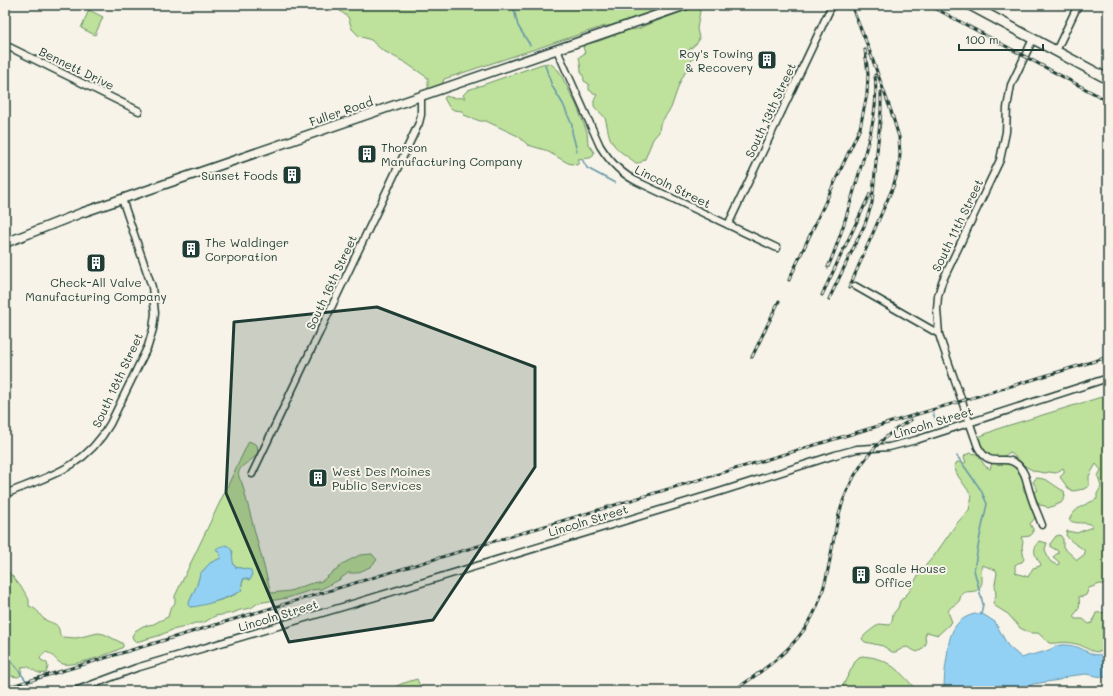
<svg xmlns="http://www.w3.org/2000/svg" width="1113" height="696" font-family="Mali,sans-serif">
  <rect width="100%" height="100%" fill="#f7f3e8"/>
  <filter id="ink" filterUnits="userSpaceOnUse"><feTurbulence type="fractalNoise" baseFrequency=".025" numOctaves="2"/><feDisplacementMap in="SourceGraphic" scale="8" xChannelSelector="R" yChannelSelector="G"/><feConvolveMatrix kernelMatrix="1 2 1 2 8 2 1 2 1" color-interpolation-filters="sRGB"/></filter>
  <g filter="url(#ink)">
    <!-- green -->
    <path fill="#bee29c" stroke="#6e9068" fill-rule="evenodd" d="M336,5H653L656,10L652,14L616,26H605L444,79L442,85L428,90V78L406,63L382,50L371,40L359,36L352,29L348,17L335,7Z
      M694,7L698,8L700,11L697,29L699,38L698,42L689,50L690,54L693,58L680,82L671,108L660,124L659,132L653,139L645,159L640,163H636C629,157 620,153 614,145C608,138 608,127 605,118C603,114 597,111 594,106V100L597,95L589,90V84L584,81C584,76 582,75 581,71C581,67 580,62 579,57L585,53L583,47L587,44L599,41L628,30L638,29L644,26Z
      M89,10L103,17L95,35L81,28Z
      M550,63L559,71L576,104L587,132L588,144L594,152L593,156L590,158L577,159L579,162L577,165L568,163L545,150L528,145L518,136L486,121H480L464,115L462,111L454,110L449,107L444,98L446,96C453,99 458,97 465,98L463,95L468,90L542,64Z
      M1108,395V585L1100,584L1089,588L1086,595L1082,597L1079,596C1080,606 1080,609 1073,616L1075,619H1083L1089,624L1092,623L1096,613L1108,612V650C1088,656 1089,645 1071,643C1062,641 1057,644 1049,643L1038,633H1030L1020,628L1008,614L995,606L993,603L996,596L995,584L997,573L996,570L982,565C979,572 985,580 980,587C976,594 969,590 963,593C960,595 961,598 959,601C956,606 950,605 948,612L952,622L938,635L927,632L925,636L926,644L921,650L917,652L907,647L903,648L896,652H892L883,646L865,642L862,639C865,633 873,629 879,624L890,625L892,621L893,614L898,608L900,601L909,592L920,572L934,556L957,523L969,510L972,496L958,476L954,467L957,462L965,463L966,462L964,458L965,455L970,453L977,454L985,466L990,469L992,463C1004,456 1019,468 1024,479L1023,489L1032,503L1035,518L1030,524L1033,529V533L1030,536L1022,537L1021,538L1023,541L1022,547L1024,559L1022,562L1018,563L1015,565V569L1016,573L1028,577L1033,568L1040,566L1041,564C1034,556 1032,549 1039,541L1047,543L1045,549L1048,558L1051,562L1057,565L1059,564V562L1053,557L1058,553V551L1051,547L1050,544L1056,536L1060,535L1063,539V547L1077,560L1085,554L1084,550C1078,545 1070,542 1066,535L1067,531L1077,533L1092,527V525C1084,521 1076,525 1069,520C1075,507 1085,505 1097,499V494L1101,487L1098,476L1101,470L1096,464L1089,476V486L1084,489L1073,491L1068,488L1060,477L1064,473V469L1063,468L1056,473L1049,472L1045,473L1034,471L1025,466L1010,452C1000,460 996,459 985,453V452L983,453L976,438L1000,428Z
      M249,441L257,445L258,452C253,464 230,465 242,483L271,593L290,591L309,584L322,581L333,572L337,570L342,564L360,555L372,554L377,560L370,567L357,573H348L339,580L321,589L312,590L287,598L258,603L251,608L240,610L233,613L215,616L203,623H195L181,628L172,630L158,636L136,642L133,639L132,636L135,631L143,626L154,624L159,621L168,617L170,609L175,603V596L186,573ZM217,551H233C232,556 231,563 235,567L250,570V580L245,578L242,583L241,591C226,601 207,603 190,607L188,605L197,585L200,574L210,563L221,558L220,554Z
      M1036,478C1049,478 1053,486 1064,491L1065,497L1061,503L1048,508L1045,506L1040,505L1033,495V493L1038,490L1033,482Z
      M5,569C10,572 28,595 29,600C29,602 29,604 29,606C41,611 37,613 44,619C53,625 59,621 60,636L62,637L76,638L98,633L104,634L122,643L123,645V647C114,653 73,667 63,664C55,662 54,653 45,652L40,658L41,660L47,663L48,667L46,673C34,676 32,664 22,667L21,675L18,677L5,675Z
      M863,656C868,657 874,657 878,659C893,663 907,679 917,691H866C858,689 848,691 840,691L856,660L859,657Z
      M417,679C423,696 430,683 441,691H381L391,689L401,684Z"/>
    <!-- water -->
    <path fill="#93d1f4" stroke="#6596a7" d="M226,545C236,549 230,559 235,567L251,570L252,575L251,579L250,580L244,578L242,583L241,591C231,597 201,607 190,607L188,605L197,585L200,574L210,563L221,558L220,554L216,549L219,547Z
      M981,613L995,622L1008,646L1022,658C1030,654 1040,654 1049,650C1052,649 1054,647 1057,646C1062,644 1068,645 1073,646C1088,649 1090,659 1108,653V678L1086,674L1069,676L1059,680L1033,684L1024,691H944C944,679 945,668 947,657C949,634 954,616 981,613Z"/>
    <g fill="none" stroke-linecap="round" stroke-linejoin="round">
      <!-- stream -->
      <path stroke="#6596a7" stroke-width="1.5" d="M513,5L518,26L530,45
        M545,65L552,86L563,104L572,125V132L577,151
        M582,159L587,168L615,183
        M933,413L938,426
        M957,456L981,490L987,504L980,536L974,570L983,604L981,615
        M5,655L16,667L34,691"/>
      <defs>
        <path id="minor" d="M1033,39L1011,85L1007,108L1006,132L1000,160L942,282L938,296L937,310L939,334L941,341L978,447C991,471 1003,452 1018,465C1027,474 1026,482 1030,493C1033,504 1038,514 1042,525
          M5,45L139,111
          M557,50L600,146C610,162 621,174 638,182L777,248
          M1056,51L1078,5
          M728,225L832,5
          M855,286L939,334
          M252,474L419,123L421,115V96
          M5,494C49,476 85,468 110,424L148,346L153,329L155,313L152,287L122,199
          M75,691L136,668L349,605L719,492L835,455L857,449L889,447L916,440L1108,378"/>
        <path id="tertiary" d="M5,243L81,213L686,5"/>
        <path id="secondary" d="M970,5L1108,79"/>
      </defs>
      <!-- minor casing -->
      <use href="#minor" stroke="#1f3d34" stroke-width="9"/>
      <!-- tertiary casing -->
      <use href="#tertiary" stroke="#1f3d34" stroke-width="11"/>
      <!-- secondary casing -->
      <use href="#secondary" stroke="#1f3d34" stroke-width="12"/>
      <!-- minor -->
      <use href="#minor" stroke="#f7f3e8" stroke-width="6"/>
      <!-- tertiary -->
      <use href="#tertiary" stroke="#f7f3e8" stroke-width="8"/>
      <!-- secondary -->
      <use href="#secondary" stroke="#f7f3e8" stroke-width="9"/>
      <defs>
        <path id="rail" d="M929,5L1108,101
          M828,267C841,238 849,207 858,177C868,141 879,113 875,75
          M789,280L860,128L867,94L868,74L865,50
          M849,288L893,187L899,167L900,154L899,137L891,111L867,44L851,5
          M822,295L870,194
          M829,299L865,224L872,203L881,111V92
          M752,357L779,301
          M5,688L1108,357
          M733,691C764,670 794,650 812,617C828,587 830,554 837,523C846,480 871,441 911,420"/>
      </defs>
      <!-- rail casing -->
      <use href="#rail" stroke="#1f3d34" stroke-width="3"/>
      <!-- rail -->
      <use href="#rail" stroke="#f7f3e8" stroke-width="1.5" stroke-dasharray="4.5" stroke-linecap="butt"/>
    </g>
  </g>
  <!-- marked area -->
  <path fill="#1f3d34" fill-opacity="0.2" stroke="#1f3d34" stroke-width="3" stroke-linejoin="round" d="M377,307L535,367V467L433,620L289,642L226,493L234,322Z"/>
  <!-- icons -->
  <defs>
    <symbol id="building-square" viewBox="-11 -11 22 22"><rect x="-9" y="-9" width="18" height="18" rx="4" fill="#1f3d34" stroke="#f7f3e8"/><path d="M-4-6H4V6H1V3H-1V6H-4ZM-2.5-4.3h1.7v1.8h-1.7ZM.8-4.3h1.7v1.8H.8ZM-2.5-1h1.7V.8h-1.7ZM.8-1h1.7V.8H.8Z" fill="#fff"/></symbol>
  </defs>
  <g fill-rule="evenodd">
    <use href="#building-square" x="756" y="49" width="22" height="22"/>
    <use href="#building-square" x="356" y="143" width="22" height="22"/>
    <use href="#building-square" x="281" y="164" width="22" height="22"/>
    <use href="#building-square" x="180" y="238" width="22" height="22"/>
    <use href="#building-square" x="85" y="252" width="22" height="22"/>
    <use href="#building-square" x="307" y="467" width="22" height="22"/>
    <use href="#building-square" x="850" y="564" width="22" height="22"/>
  </g>
  <g text-anchor="middle" dominant-baseline="central" stroke-width="4" stroke-linejoin="round" paint-order="stroke">
    <!-- poi labels -->
    <g font-size="12" fill="#1f3d34" stroke="#f7f3e8" text-anchor="start">
      <text x="753" y="53" text-anchor="end">Roy's Towing<tspan x="753" dy="14">&amp; Recovery</tspan></text>
      <text x="381" y="147">Thorson<tspan x="381" dy="14">Manufacturing Company</tspan></text>
      <text x="278" y="175" text-anchor="end">Sunset Foods</text>
      <text x="205" y="242">The Waldinger<tspan x="205" dy="14">Corporation</tspan></text>
      <text x="96" y="282" text-anchor="middle">Check-All Valve<tspan x="96" dy="14">Manufacturing Company</tspan></text>
      <text x="332" y="471">West Des Moines<tspan x="332" dy="14">Public Services</tspan></text>
      <text x="875" y="568">Scale House<tspan x="875" dy="14">Office</tspan></text>
    </g>
    <!-- street labels -->
    <g font-size="12" fill="#1f3d34" stroke="#f7f3e8">
      <text transform="translate(77 68) rotate(26)">Bennett Drive</text>
      <text transform="translate(770 110) rotate(-65)">South 13th Street</text>
      <text transform="translate(341 111) rotate(-19)">Fuller Road</text>
      <text transform="translate(673 186) rotate(26)">Lincoln Street</text>
      <text transform="translate(957 225) rotate(-64)">South 11th Street</text>
      <text transform="translate(331 282) rotate(-65)">South 16th Street</text>
      <text transform="translate(117 380) rotate(-65)">South 18th Street</text>
      <text transform="translate(933 422) rotate(-17)">Lincoln Street</text>
      <text transform="translate(588 520) rotate(-17)">Lincoln Street</text>
      <text transform="translate(278 615) rotate(-17)">Lincoln Street</text>
    </g>
  </g>
  <!-- margin -->
  <rect width="1113" height="696" fill="none" stroke="#f7f3e8" stroke-width="20"/>
  <rect x="10" y="10" width="1093" height="676" fill="none" stroke="#1f3d34" stroke-width="1.5" filter="url(#ink)"/>
  <!-- scale -->
  <path d="M959 44v6h84v-6" fill="none" stroke="#1f3d34" stroke-width="2"/>
  <text x="965" y="44" font-size="12" fill="#1f3d34" stroke="#f7f3e8" stroke-width="3" paint-order="stroke">100 m</text>
</svg>
